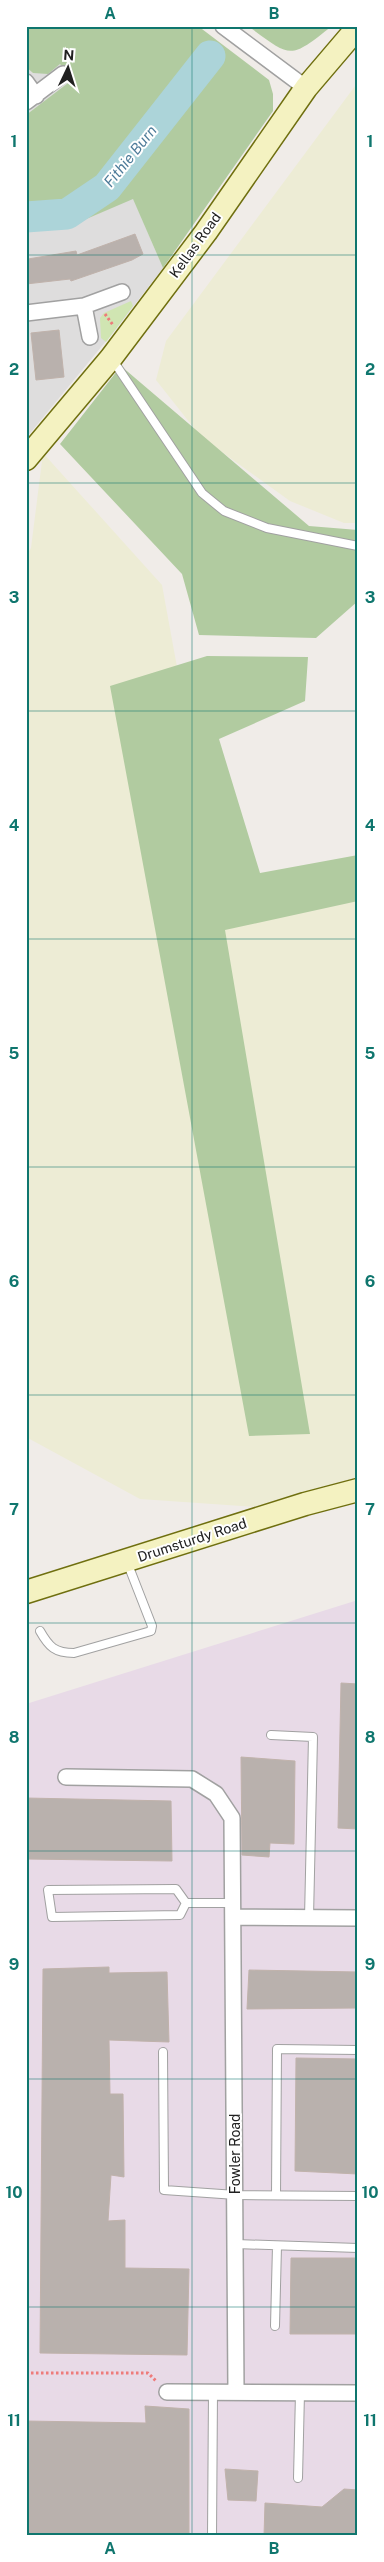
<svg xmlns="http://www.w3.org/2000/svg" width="384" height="2562" font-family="'Public Sans',sans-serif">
  <rect width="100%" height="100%" fill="#f0ece8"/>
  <!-- residential -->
  <path fill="#dedddd" d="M60,64L73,80L26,115V67L33,73Z
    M133,198L163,268L116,329L26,438V232L70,226Z"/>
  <!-- industrial -->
  <path fill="#e8dae7" d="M358,1600V2536H26V1704Z"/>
  <!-- farmland -->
  <path fill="#edecd5" d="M358,82V523H344L290,501L201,437L156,380L166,341Z
    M43,453L162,585L223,918L358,896V1496L314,1511L140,1499L26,1437V556L31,548Z"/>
  <!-- grass -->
  <path fill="#d0e5b2" d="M131,301L133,306L106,342L101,338L100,318L104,313Z"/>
  <!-- forest -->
  <path fill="#b1cba0" d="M26,26H198L269,80L273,94V111L163,268L133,199L70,226L26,232V115L72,80L60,64L48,74L33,73L26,67Z
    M248,26H332C289,60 292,58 248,26Z
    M121,366L309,526L358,530V601L316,638L199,635L182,574L60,444Z
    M207,656L308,657L305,701L219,739L260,873L358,855V901L225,930L310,1434L249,1436L110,686Z"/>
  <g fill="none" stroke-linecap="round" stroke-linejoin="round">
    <!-- river -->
    <path stroke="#acd4d9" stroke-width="31" d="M26,217L67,214L107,187L210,56"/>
  </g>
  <!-- building -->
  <path fill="#b9b1ad" stroke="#c0b2ab" d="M135,234L143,254L132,260L71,281L70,279L26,284V261L28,259L76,251L77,255Z
    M59,330L64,377L36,380L31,333Z
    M341,1683L358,1684V1829L338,1828Z
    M241,1757L295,1761L294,1844L270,1843L269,1857L242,1855Z
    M26,1798L171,1801L172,1861L26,1859Z
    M109,1967V1973L167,1972L169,2042L109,2040L110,2094H123L124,2177L111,2175L108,2221L125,2220V2268L189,2269L187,2355L40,2353L43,1969Z
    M249,1970L358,1972V2008L247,2009Z
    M296,2058L358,2059V2174L295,2171Z
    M291,2258H358V2334H290Z
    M145,2406L189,2409V2536H26V2421L146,2423Z
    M225,2469L258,2471L256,2501L228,2500Z
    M344,2489L358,2490V2536H264L265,2503L322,2507Z"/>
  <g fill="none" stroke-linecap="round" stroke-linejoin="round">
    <defs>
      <path id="lane" d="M112,359L202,493L224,511L267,528L358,546
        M40,1631C49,1647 55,1653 74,1653L151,1631L152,1626L127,1562
        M271,1735L313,1737L309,1918
        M186,1903L176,1889L48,1890L52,1917L180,1915L186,1903H233
        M163,2052L164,2190L236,2195L358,2196
        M276,2195L277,2049L358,2050
        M236,2244L358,2248
        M275,2326L277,2246
        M298,2478L300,2393
        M212,2536L213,2391"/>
      <path id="street" d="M223,26L306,88
        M26,82L36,96
        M26,102L63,74
        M84,306L90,337
        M26,313L84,306L122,292
        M66,1777L192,1779L216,1794L232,1818L236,2391
        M234,1917L358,1918
        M167,2392L358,2393"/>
      <path id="secondary" d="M26,459L111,358L206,232L306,88L358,27
        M26,1592L305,1504L358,1490"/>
    </defs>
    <!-- lane casing -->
    <use href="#lane" stroke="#a1a1a1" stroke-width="10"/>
    <!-- street casing -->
    <use href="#street" stroke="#a1a1a1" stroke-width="18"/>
    <!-- secondary casing -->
    <use href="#secondary" stroke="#6f6f0f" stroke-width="25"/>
    <!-- path -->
    <path stroke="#ee7b7b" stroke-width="3" stroke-dasharray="2.5 2.5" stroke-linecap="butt" d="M105,314L113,325
      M26,2373H148L156,2381"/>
    <!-- lane -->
    <use href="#lane" stroke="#fff" stroke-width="8"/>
    <!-- street -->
    <use href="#street" stroke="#fff" stroke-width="15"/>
    <!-- secondary -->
    <use href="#secondary" stroke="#f4f2c1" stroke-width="22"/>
  </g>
  <!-- grid -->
  <path fill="none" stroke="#0f766e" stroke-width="1" stroke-opacity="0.55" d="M192,26V2536M26,255H358M26,483H358M26,711H358M26,939H358M26,1167H358M26,1395H358M26,1623H358M26,1851H358M26,2079H358M26,2307H358"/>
  <g text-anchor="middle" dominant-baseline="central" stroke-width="4" stroke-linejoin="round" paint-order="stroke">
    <!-- street labels -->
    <g font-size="14" fill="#202020" stroke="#fff">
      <text transform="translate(195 245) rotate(-54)">Kellas Road</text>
      <text transform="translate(192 1540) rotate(-18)">Drumsturdy Road</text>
      <text transform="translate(235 2154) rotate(-90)">Fowler Road</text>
    </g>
    <!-- water labels -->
    <g font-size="15" font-style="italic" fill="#4d7b99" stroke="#fff">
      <text transform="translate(130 156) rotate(-51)">Fithie Burn</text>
    </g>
  </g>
  <!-- border -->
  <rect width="384" height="2562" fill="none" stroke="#ffffff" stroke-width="55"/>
  <!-- north arrow -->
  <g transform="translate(68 68) rotate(4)" stroke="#ffffff" stroke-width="4" paint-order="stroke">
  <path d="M0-4L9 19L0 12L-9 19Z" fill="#202020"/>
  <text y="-8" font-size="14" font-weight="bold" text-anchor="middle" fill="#202020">N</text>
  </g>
  <rect x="28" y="28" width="328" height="2506" fill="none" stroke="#0f766e" stroke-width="2"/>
  <g font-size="16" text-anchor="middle" font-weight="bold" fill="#0f766e">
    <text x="110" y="19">A</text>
    <text x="274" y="19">B</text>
    <text x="14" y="147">1</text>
    <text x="370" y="147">1</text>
    <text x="14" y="375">2</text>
    <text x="370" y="375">2</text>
    <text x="14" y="603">3</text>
    <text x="370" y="603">3</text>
    <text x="14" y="831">4</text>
    <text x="370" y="831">4</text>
    <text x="14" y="1059">5</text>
    <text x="370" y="1059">5</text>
    <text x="14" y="1287">6</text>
    <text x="370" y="1287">6</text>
    <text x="14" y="1515">7</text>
    <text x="370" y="1515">7</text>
    <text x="14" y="1743">8</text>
    <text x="370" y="1743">8</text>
    <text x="14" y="1970">9</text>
    <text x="370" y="1970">9</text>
    <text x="14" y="2198">10</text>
    <text x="370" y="2198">10</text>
    <text x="14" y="2426">11</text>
    <text x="370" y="2426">11</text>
    <text x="110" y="2554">A</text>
    <text x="274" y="2554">B</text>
  </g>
</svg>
